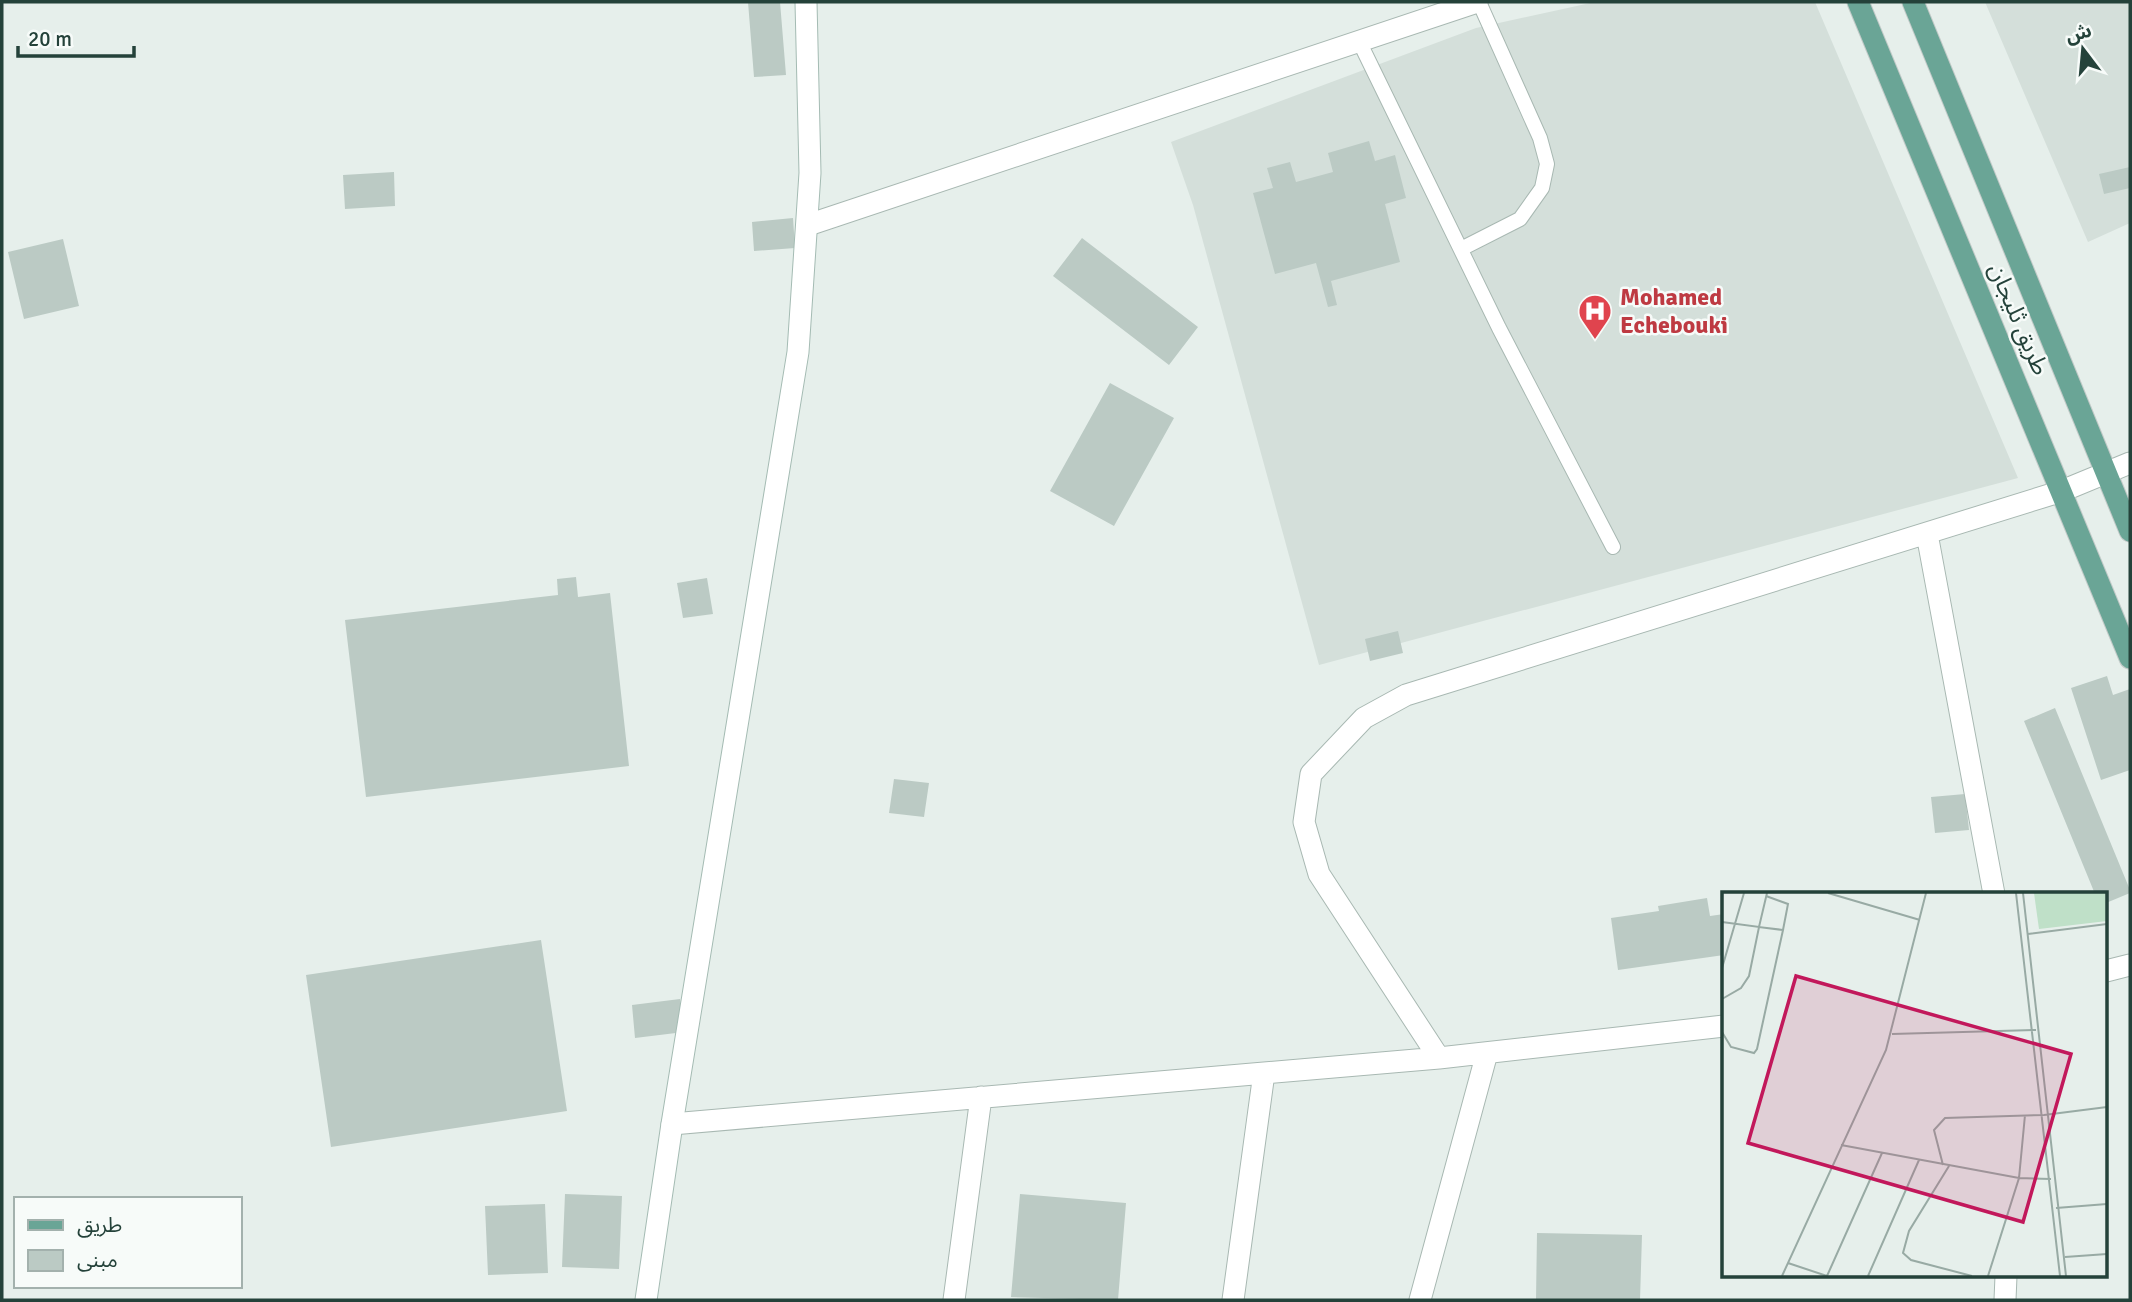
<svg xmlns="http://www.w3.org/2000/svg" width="2132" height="1302" font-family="Signika,'Noto Sans Arabic',sans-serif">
  <rect width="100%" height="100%" fill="#e6efeb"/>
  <!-- built -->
  <path fill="#d4dfda" d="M1595,2H1815L2018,478L1319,665L1193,205L1171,142L1476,28Z
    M1985,2H2130V223L2088,242Z"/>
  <!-- building -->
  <path fill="#bbcac4" d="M748,2H780L786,75L754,77Z
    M1369,141L1375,161L1395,155L1406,198L1385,204L1400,262L1331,281L1337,305L1328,307L1316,263L1275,274L1253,193L1273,188L1267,168L1290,162L1296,182L1333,172L1328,153Z
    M2130,167V188L2104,194L2099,174Z
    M394,172L395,206L345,209L343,175Z
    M793,218L795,248L754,251L752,222Z
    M1082,238L1198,327L1169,365L1053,276Z
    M63,239L79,306L24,319L8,252Z
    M1110,383L1174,418L1114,526L1050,491Z
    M576,577L578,597L610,593L629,766L366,797L345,620L558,595L557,579Z
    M707,578L713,614L683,618L677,583Z
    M1398,631L1403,653L1370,661L1365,639Z
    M2107,676L2113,695L2130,689V770L2101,780L2071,688Z
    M2055,708L2130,890V893L2106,903V894H2095L2024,721Z
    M894,779L929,783L924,817L889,813Z
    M1965,794L1969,830L1935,833L1931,797Z
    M1707,898L1710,916L1724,914V955L1618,970L1611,918L1659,911L1658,906Z
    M541,940L567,1111L331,1147L306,975Z
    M680,999L684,1032L635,1038L632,1005Z
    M565,1194L622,1196L619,1269L562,1267Z
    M1020,1194L1126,1203L1118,1300L1011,1297Z
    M545,1204L548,1273L488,1275L485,1206Z
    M1537,1233L1642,1235L1640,1300H1536Z"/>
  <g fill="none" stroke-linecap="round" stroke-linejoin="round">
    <defs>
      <path id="lane" d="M1360,43L1499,328L1613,547
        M1461,249L1520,219L1542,188L1547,164L1540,138L1479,2"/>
      <path id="street" d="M808,225L1477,2
        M1927,534L1994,894
        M2106,971L2130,965
        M1439,1058L1319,874L1304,822L1311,774L1364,718L1406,695L2062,491L2130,463
        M672,1124L1439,1058L1724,1026
        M954,1300L981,1097
        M1233,1300L1264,1073
        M1420,1300L1487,1053
        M2005,1300L2006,1276"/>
      <path id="secondary" d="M646,1300L672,1124L798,352L810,173L806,2"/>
      <path id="primary" d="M1858,2L2130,658
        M1913,2L2130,531"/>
    </defs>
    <!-- lane casing -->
    <use href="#lane" stroke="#a8b8b2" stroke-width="16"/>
    <!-- street casing -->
    <use href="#street" stroke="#a8b8b2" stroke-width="23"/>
    <!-- secondary casing -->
    <use href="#secondary" stroke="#a4bbb3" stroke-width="23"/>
    <!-- primary casing -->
    <use href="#primary" stroke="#c2cac8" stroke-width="23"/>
    <!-- lane -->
    <use href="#lane" stroke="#fff" stroke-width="14"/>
    <!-- street -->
    <use href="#street" stroke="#fff" stroke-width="21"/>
    <!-- secondary -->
    <use href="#secondary" stroke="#fff" stroke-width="21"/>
    <!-- primary -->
    <use href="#primary" stroke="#6aa596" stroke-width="21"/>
  </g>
  <!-- icons -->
  <defs>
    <symbol id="hospital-pin" viewBox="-11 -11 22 30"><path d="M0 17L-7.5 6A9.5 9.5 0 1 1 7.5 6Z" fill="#e0444e" stroke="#f7fbf9"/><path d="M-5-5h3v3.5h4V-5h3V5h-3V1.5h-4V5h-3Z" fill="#fff"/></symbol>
  </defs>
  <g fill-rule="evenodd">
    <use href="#hospital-pin" x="1576" y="292" width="38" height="52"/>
  </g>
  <g text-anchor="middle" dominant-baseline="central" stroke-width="5" stroke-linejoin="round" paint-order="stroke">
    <!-- health labels -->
    <g font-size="24" font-weight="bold" fill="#be3a42" stroke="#f7fbf9" text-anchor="start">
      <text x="1620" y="297">Mohamed<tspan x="1620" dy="28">Echebouki</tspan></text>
    </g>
    <!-- street labels -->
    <g font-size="24" fill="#24423a" stroke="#f7fbf9">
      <text transform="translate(2019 319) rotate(67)">طريق ثليجان</text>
    </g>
  </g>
  <!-- overview -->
  <g transform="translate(1722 892)">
    <rect width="385" height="385" fill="#e6efeb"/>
    <path d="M312,1H385V29L317,37Z" fill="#bfe0c8"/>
    <path fill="none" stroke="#98aaa4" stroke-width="2" d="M106,1L198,28M294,1L338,384M301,1L344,384M44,4L66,12L61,38M0,30L37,35L45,1M306,42L385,32M0,76L22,1M0,107L19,96L27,84L37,35L61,38L35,157L32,161L9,155L0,140M170,142L314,138M119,253L297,286L329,287M221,273L212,238L223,226L322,223L385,215M227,274L187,339L181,361L189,368L250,384M334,316L385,312M343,365L385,362M66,371L105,384L160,261M60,384L164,158L204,1M146,384L197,268M266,384L297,286L303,223"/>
    <path fill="#c2185b" fill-opacity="0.15" stroke="#c2185b" stroke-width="3.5" d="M74,84L349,162L301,330L26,251Z"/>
    <rect width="385" height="385" fill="none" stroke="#24423a" stroke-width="3.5"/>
  </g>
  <!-- border -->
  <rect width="2132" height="1302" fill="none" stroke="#24423a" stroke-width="7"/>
  <!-- legend -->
  <rect x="14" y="1197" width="228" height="91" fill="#f7fbf9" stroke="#a3b1ad" stroke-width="2"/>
  <rect x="28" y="1220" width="35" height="10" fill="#6aa596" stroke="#a3b1ad" stroke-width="2"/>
  <text x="77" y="1232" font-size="21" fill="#24423a">طريق</text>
  <rect x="28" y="1250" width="35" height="21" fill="#bbcac4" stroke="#a3b1ad" stroke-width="2"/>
  <text x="77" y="1267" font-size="21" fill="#24423a">مبنى</text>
  <!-- north arrow -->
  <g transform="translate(2083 49) rotate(344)" stroke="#f7fbf9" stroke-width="5" paint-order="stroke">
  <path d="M0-5L12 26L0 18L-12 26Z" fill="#24423a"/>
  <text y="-10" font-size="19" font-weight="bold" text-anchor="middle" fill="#24423a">ش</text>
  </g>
  <!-- scale -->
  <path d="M18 46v10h116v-10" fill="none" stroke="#24423a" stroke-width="3.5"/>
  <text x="28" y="46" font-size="21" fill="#24423a" stroke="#f7fbf9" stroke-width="5" paint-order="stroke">20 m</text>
</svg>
